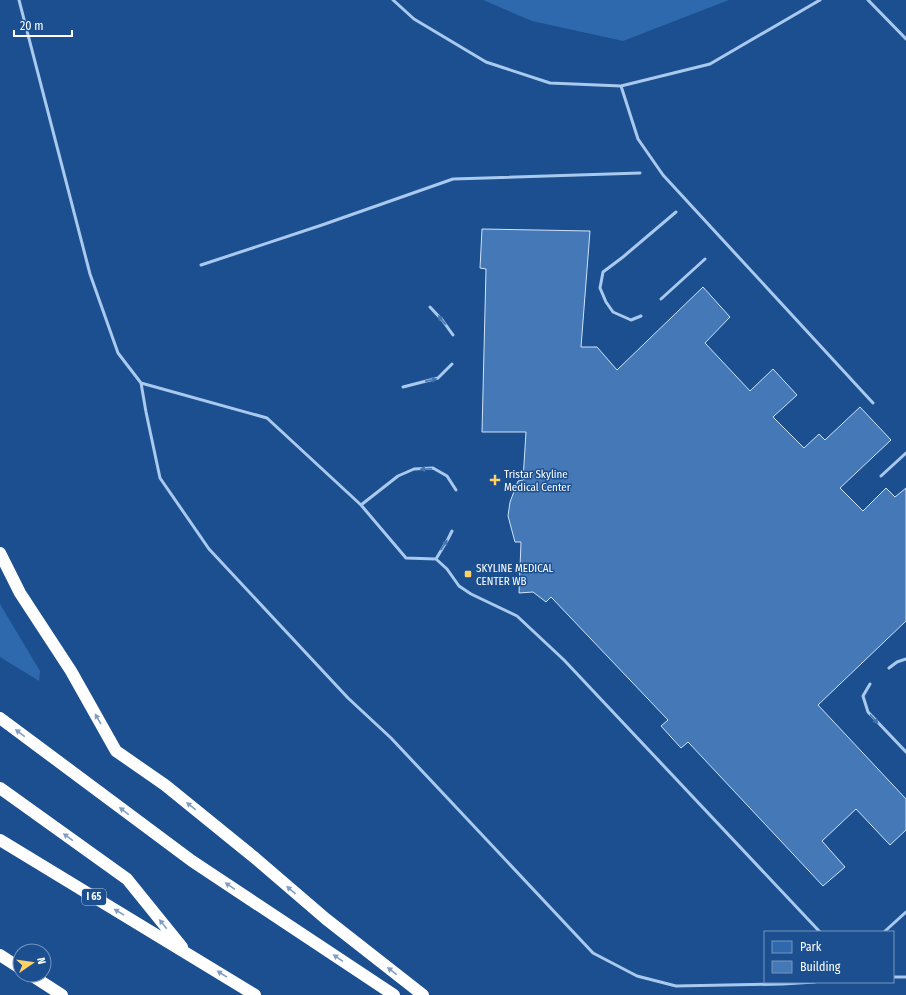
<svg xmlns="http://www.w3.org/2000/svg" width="906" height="995" font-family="'Fira Sans Condensed',sans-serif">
  <rect width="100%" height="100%" fill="#1b4f8f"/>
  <!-- green -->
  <path fill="#2e69ad" d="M483,0H729L623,41L532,21Z
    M0,604L40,671L39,681L0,657Z"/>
  <!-- building -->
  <path fill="#4478b7" stroke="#cfe3fa" d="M482,229L590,231L581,347H597L617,370L703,287L730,317L705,343L750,391L773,369L797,395L773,417L804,448L819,434L825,440L860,407L891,440L840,488L863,511L886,488L895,497L906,488V621L818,705L906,799V830L890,845L856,809L822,841L845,867L823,886L688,742L681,748L661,726L668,720L551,597L546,602L533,592L519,593L521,542H515L508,516L510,502L518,481L523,480L526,432H482L486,269L480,268Z"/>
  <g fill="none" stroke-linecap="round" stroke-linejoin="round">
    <!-- service -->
    <path stroke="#a9c9ee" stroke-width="3" d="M19,0L90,274L118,353L141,383L146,412L160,478L209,549L348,698L391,738L593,953L637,976L676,986L783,984L815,982
      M393,0L414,19L486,62L550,83L621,86L710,64L820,0
      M868,0L906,39
      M621,86L638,139L663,175L873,403
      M201,265L322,225L453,179L640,173
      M661,299L705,259
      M430,307L443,321L453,335
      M641,316L631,320L613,312L606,302L600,288L603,272L623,257L676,212
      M141,383L267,418L361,505L406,558L436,559L447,569L459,586L471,594L517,616L564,660L820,932
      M403,387L438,378L452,364
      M881,476L906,453
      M361,505L398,476L414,469L433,468L447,476L456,490
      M436,559L448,539L452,531
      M889,668L897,662L906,659
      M870,684L863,696L868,712L906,752
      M884,932L906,912
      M893,977H906"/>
    <!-- motorway -->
    <path stroke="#fff" stroke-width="12" d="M0,553L20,593L71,671L116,751L165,785L255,858L326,919L423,995
      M0,718L192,861L394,995
      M0,788L127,879L182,947
      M0,840L255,995
      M0,955L20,968
      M31,975L62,995"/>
  </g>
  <!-- one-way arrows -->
  <defs><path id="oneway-solid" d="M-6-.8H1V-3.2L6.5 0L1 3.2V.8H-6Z"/></defs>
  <g fill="#4674ac">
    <use href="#oneway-solid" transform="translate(442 320) rotate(-130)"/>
    <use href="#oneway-solid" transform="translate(431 380) rotate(-13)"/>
    <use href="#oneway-solid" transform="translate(426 469) rotate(178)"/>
    <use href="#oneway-solid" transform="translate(444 545) rotate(-56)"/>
    <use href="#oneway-solid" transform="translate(874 719) rotate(47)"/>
  </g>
  <g fill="#829ec1">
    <use href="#oneway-solid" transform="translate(98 719) rotate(-120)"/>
    <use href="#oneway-solid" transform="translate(20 733) rotate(-143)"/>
    <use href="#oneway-solid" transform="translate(191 806) rotate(-141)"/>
    <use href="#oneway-solid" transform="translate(124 811) rotate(-143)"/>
    <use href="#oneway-solid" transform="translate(68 837) rotate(-144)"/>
    <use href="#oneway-solid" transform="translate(230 886) rotate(-146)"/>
    <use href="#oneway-solid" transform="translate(291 890) rotate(-139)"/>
    <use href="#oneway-solid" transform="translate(119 912) rotate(-149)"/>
    <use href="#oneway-solid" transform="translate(163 924) rotate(-129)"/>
    <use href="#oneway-solid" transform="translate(338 958) rotate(-146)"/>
    <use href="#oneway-solid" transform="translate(392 971) rotate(-142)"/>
    <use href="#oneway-solid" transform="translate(222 974) rotate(-148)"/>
  </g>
  <!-- markers -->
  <g fill="#ffd166" stroke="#1b4f8f" stroke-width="1.5">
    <path d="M493 474h4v4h4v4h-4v4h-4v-4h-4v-4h4z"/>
    <rect x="464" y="570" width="8" height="8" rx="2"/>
  </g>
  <g text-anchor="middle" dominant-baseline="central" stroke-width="3" stroke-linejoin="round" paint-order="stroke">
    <!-- shield labels -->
    <rect fill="#1b4f8f" stroke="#bbcadd" stroke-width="1" x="82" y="889" width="24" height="16" rx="3"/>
    <g font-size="10" font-weight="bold" fill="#fff">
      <text x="94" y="897">I 65</text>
    </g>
    <!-- poi labels -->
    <g font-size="11" fill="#fff" stroke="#1b4f8f" text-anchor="start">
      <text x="504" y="474">Tristar Skyline<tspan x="504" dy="13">Medical Center</tspan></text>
      <text x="476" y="568">SKYLINE MEDICAL<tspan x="476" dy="13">CENTER WB</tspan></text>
    </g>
  </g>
  <!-- legend -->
  <rect x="764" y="931" width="130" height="52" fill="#1b4f8f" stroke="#7695bc"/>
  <rect x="772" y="941" width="20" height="12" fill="#2e69ad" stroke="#7695bc"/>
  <text x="800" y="951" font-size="12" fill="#ffffff">Park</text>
  <rect x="772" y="961" width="20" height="12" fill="#4478b7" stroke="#7695bc"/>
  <text x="800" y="971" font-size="12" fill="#ffffff">Building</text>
  <!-- north arrow -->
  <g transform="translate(32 963) rotate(77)"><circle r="19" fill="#1b4f8f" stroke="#7695bc"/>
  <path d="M0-3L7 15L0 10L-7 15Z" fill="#ffd166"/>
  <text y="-6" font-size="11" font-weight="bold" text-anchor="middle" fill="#ffffff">N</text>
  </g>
  <!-- scale -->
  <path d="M14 30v6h58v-6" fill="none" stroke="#ffffff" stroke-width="2"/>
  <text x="20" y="30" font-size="12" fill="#ffffff" stroke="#1b4f8f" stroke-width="3" paint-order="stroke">20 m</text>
</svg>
